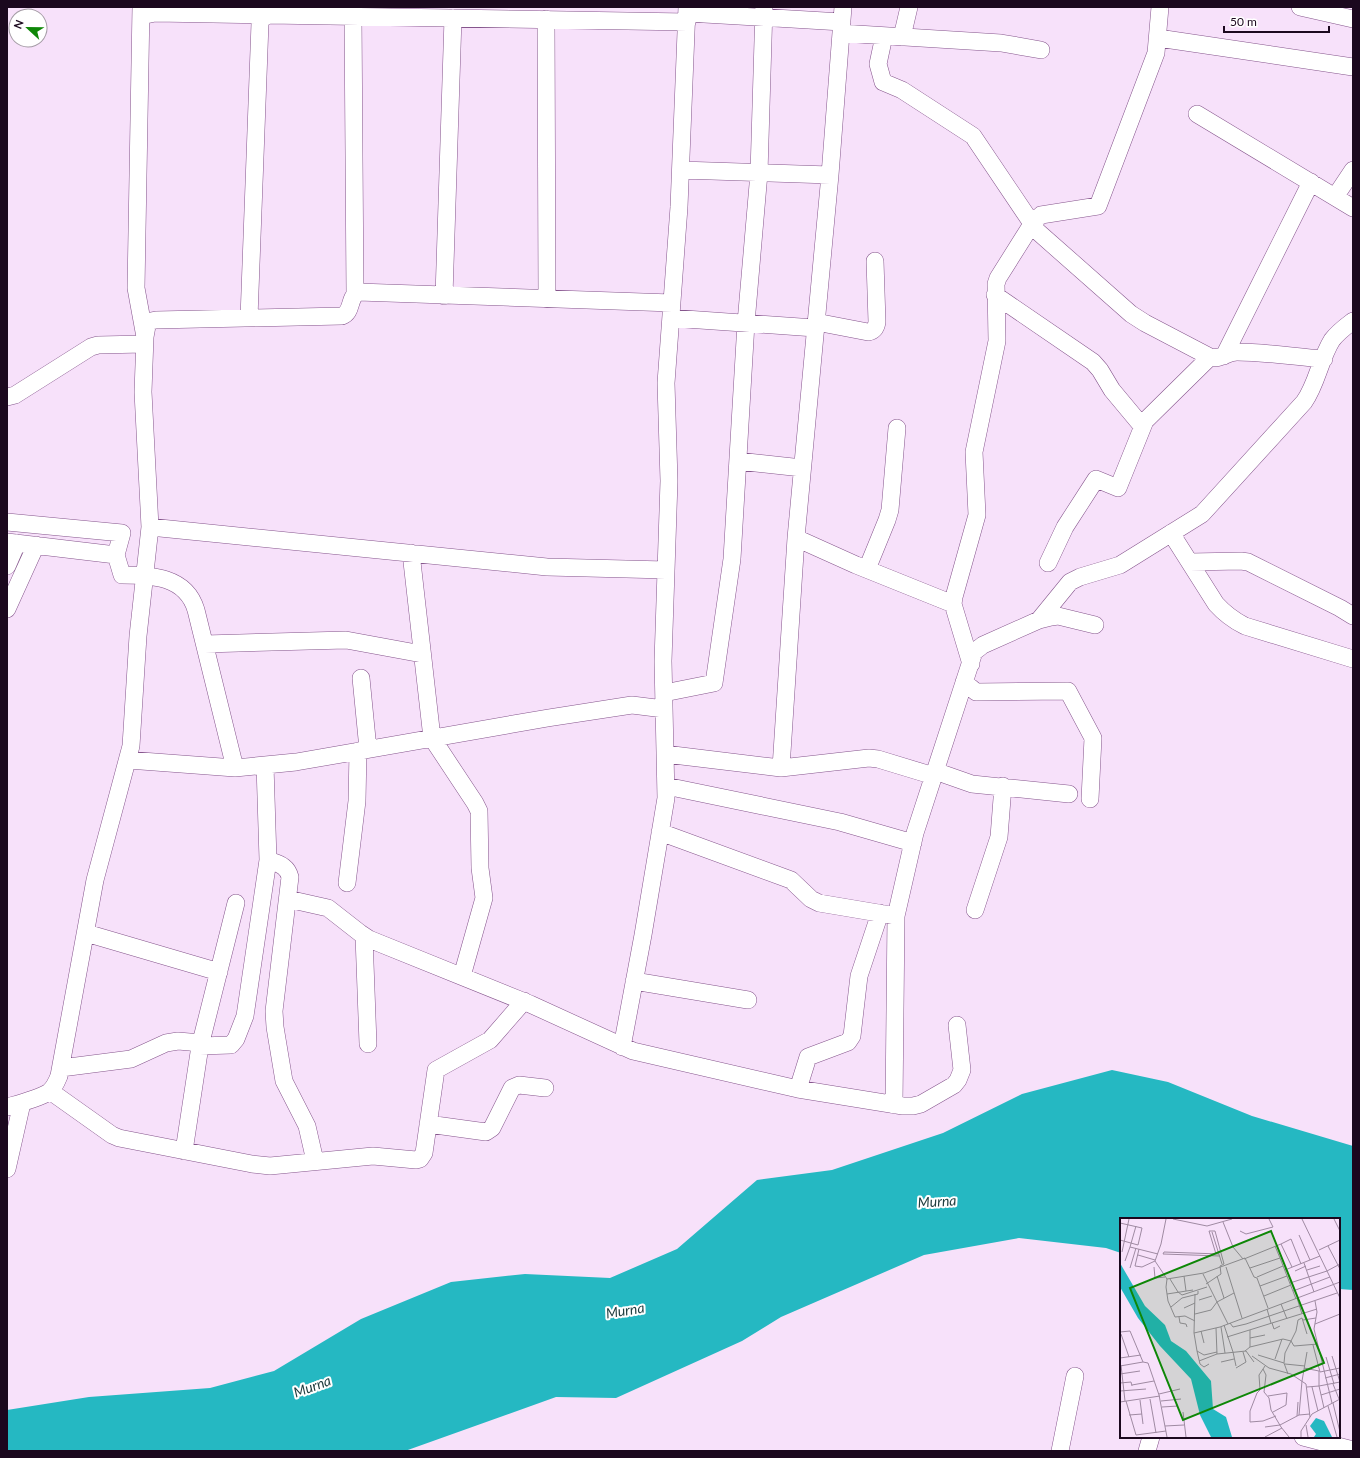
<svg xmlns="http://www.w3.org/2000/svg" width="1360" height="1458" font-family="Lato,sans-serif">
  <rect width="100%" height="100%" fill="#f7e1fa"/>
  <!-- water -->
  <path fill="#25b8c2" d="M1112,1070L1168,1082L1252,1116L1353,1146V1290L1339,1289V1219H1121V1253L1106,1248L1019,1238L924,1255L781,1317L742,1341L616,1398L556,1397L405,1451H7V1410L89,1397L210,1388L274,1371L361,1319L451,1282L525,1274L610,1278L677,1249L757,1180L832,1170L943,1133L1022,1094Z"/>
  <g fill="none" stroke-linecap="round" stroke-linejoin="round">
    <defs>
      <path id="street" d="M141,7L136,288L145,337
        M1300,7L1353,19
        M687,13L842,22
        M141,16L155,13L269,15
        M353,16L355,294
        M546,19L547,299
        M841,33L1001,43L1041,50
        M884,36L878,64L883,82L902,90L973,136L1037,231L1131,314L1145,323L1210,357C1221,360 1227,352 1237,352C1266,352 1295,357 1324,359
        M902,37L909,7
        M1158,38L1353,67
        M1197,114L1353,208
        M681,170L830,175
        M1335,197L1353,170
        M995,295L1093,362L1100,370L1112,390L1142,426
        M444,296L453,18
        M249,318L260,23C262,18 264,17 269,15L687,22
        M671,318L815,328
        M816,322L868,332C874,331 876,328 877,322L875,261
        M1224,356L1311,182
        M7,397L15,395L91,347L98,345L144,344
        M738,461L802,468
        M7,522L122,533L116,555L122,575C151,575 186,576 196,610L235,768
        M150,527L547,567L666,570
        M1171,533L1216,604C1225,614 1233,620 1245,626L1353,659
        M796,538L856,565L953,604
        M7,542L116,555
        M411,553L432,738L475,803L479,811L480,868L484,898L462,976
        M1190,562L1241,561L1248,562L1340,608L1353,616
        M1048,563L1065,527L1096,479L1118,488L1145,421L1210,357
        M7,566L17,543
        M867,569L887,520L890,510L897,428
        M7,609L36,545
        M1039,620L1070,582L1080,577L1120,565L1202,514L1304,402C1317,384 1320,359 1332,340C1338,332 1345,327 1353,321
        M205,644L346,640L422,654
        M971,664L953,604L954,597L977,515L974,452L997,341L996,284L998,278L1032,224L1041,215L1098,206L1156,53L1160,7
        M361,678L368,749
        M964,682L976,692L1068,691L1093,738L1090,799
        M664,693L714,683L732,559L746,323L759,173L764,7
        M665,754L781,768L869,758L878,759L934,776
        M128,760L235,768L296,762L548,718L632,705L664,709
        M781,768L796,538L830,175L843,7
        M935,771L972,784L1069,794
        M666,786L840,822L913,843
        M660,832L791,880L811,899L819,903L896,916
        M268,860C278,864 287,865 290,877L274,1011L275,1027L284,1081L307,1126L315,1161
        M347,883L357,801L358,751
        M288,899L328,908L360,933L369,939L530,1004L633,1051L798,1089L903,1106H913L921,1104L954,1085L958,1080L962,1070L957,1025
        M975,910L999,837L1003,786
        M86,933L219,972
        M364,936L368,1044
        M634,981L748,1000
        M200,1046L231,1045L236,1039L245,1016L268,860L265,765
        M622,1047L643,935L666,798L663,661L669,481L666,383L679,207L687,7
        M61,1068L131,1059L166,1043L178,1041L201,1043
        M798,1089L808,1057L848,1042L852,1036L859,976L880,913
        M50,1091L112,1135L119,1138L252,1164L270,1166L373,1156L416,1160L420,1159L424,1153L436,1070L490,1040L524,1001
        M894,1105L896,916L915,833L974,652L983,645L1039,620L1051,617L1058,616L1095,625
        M7,1107C21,1103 37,1099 49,1092C54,1088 57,1081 59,1076L95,880L131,746L138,636L150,527L143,392L145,337L147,326L151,321L156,320L342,316C353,312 348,298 358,292L672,303
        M428,1124L486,1132L492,1128L512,1088L519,1085L545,1088
        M184,1151L200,1046L236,903
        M7,1169L22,1103
        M1303,1437L1353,1450
        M1060,1451L1075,1376
        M1147,1451L1151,1437"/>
    </defs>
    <!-- street casing -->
    <use href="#street" stroke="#85558c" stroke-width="18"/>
    <!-- street -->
    <use href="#street" stroke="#fff" stroke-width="17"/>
  </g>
  <g text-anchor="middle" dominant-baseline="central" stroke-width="4" stroke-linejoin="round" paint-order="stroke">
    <!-- water labels -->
    <g font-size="14" font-style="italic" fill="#213e40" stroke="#fff">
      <text transform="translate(937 1201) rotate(-4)">Murna</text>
      <text transform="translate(625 1310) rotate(-9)">Murna</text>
      <text transform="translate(312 1386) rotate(-20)">Murna</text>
    </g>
  </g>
  <!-- overview -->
  <g transform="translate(1120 1218)">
    <rect width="220" height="220" fill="#f7e1fa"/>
    <path d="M0,45L25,88L45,107L51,123L66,133L91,163L93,191L106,199L112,219H91L80,197L71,161L40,128L18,100L0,69ZM196,200L204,203L212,219H194L196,216L190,208Z" fill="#25b8c2"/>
    <path fill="none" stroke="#9f8aa2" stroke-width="1" d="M53,1L87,8L112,1M182,1L220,80M214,1L220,13M103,4L113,29L123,41M0,5L22,10L18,27L0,22M16,8L10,29L38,36M89,13L96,36M120,13L126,16L153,9L149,1M92,14L102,46M179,17L190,42M161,26L171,21L181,46M155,28L160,40M208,28L220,51M19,31L15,48L22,49L35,43L41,26L46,1M199,32L220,22M2,34L9,1M99,36L44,34L43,36L100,38M18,37L35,42M124,41L161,26L172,49M5,43L10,29M35,43L47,61M184,45L194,74M34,49L35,60L45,59M106,49L122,100M10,50L16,30M130,50L160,40L176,81M165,52L200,38M187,52L200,48M175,53L186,48M207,53L220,46M83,56L108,106M64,58L66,73M97,58L104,80M137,59L163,48M47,61L84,55L125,40L134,59L137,60L148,90M47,61L46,69L48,83L55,99L65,98L75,103M50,61L58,74M170,65L207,53M86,66L101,56L100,48L104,46L95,13H89M140,68L167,58M173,73L210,59M58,74L62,77L87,69M47,76L73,72M75,76L74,115L77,133L80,146L84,149L89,146M144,78L171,67M177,80L182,96M79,82L92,78M195,83L197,94L194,111L212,185M161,86L167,101M51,89L62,80L78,76V73M64,90L75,85M147,91L151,105M75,96L91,92L97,84L114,75M59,99L60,105L66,106L67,109M182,100L187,116M183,102L196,100M110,105L113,109L126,106L217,75M152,105L154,111L160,108M195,106L220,96M104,107L113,134M101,109L105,135M96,110L97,136M81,113L84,125M0,114L10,113L23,144L0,148M74,115L100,109L220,64M1,116L9,139M107,119L197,91M130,120L145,117M193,127L200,154L220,150M130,129V112M77,133L84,137L97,134M125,133L130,129L163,121L171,123L174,128L198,126M113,134L116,148M138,137L164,145M132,138L149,150L171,156L186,166L190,199M212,138L220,164M206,139L214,166M0,140L21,137M155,141L162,121M79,143L97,136L126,133L134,144M23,144L28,145L39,177L47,219M101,144L114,141M165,146L185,148M1,147L5,183M145,148L139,157L140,172L137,175L130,193V204L143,203L156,198M116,150L126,144L123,134M184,150L199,153V168L187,169M143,151L146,157L144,174L149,180L151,192L161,209L169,219M0,156L20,153M168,156L164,145L165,135L176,113L178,102L182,100M205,160L220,156M182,163L187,134M0,165L11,164L12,168M213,166L219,181M12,167L34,163M192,169L198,193M0,173L26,171M39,176L60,171M201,177L220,171M148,178L167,175L166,187L153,194M30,181L36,215M20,182L23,206M6,183L16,217L46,213M41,183L61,181M0,184L40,178M213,185L220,214M208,188L217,219M42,189L58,188M204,190L199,168L220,164M63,194L66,219M9,197L22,196M179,197L182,163M177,198L178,184M186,207L188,219M45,208L64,207M145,209L160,207L179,197L190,196M145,219L162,210M181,219V213L192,196L220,181"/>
    <path fill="#0e8707" fill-opacity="0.15" stroke="#0e8707" stroke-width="2" d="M151,13L204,145L63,202L10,70Z"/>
    <rect width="220" height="220" fill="none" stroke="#1b081e" stroke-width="2"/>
  </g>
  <!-- border -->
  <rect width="1360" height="1458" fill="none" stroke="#1b081e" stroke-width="16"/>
  <!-- north arrow -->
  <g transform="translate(28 28) rotate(292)"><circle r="19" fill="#ffffff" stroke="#a49ca5"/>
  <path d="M0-3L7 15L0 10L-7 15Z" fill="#0e8707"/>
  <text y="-6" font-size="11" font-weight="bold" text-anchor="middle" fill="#1b081e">N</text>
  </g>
  <!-- scale -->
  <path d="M1224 26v6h105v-6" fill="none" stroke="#1b081e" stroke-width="2"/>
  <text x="1230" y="26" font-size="12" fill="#1b081e" stroke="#ffffff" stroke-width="3" paint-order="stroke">50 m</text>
</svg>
